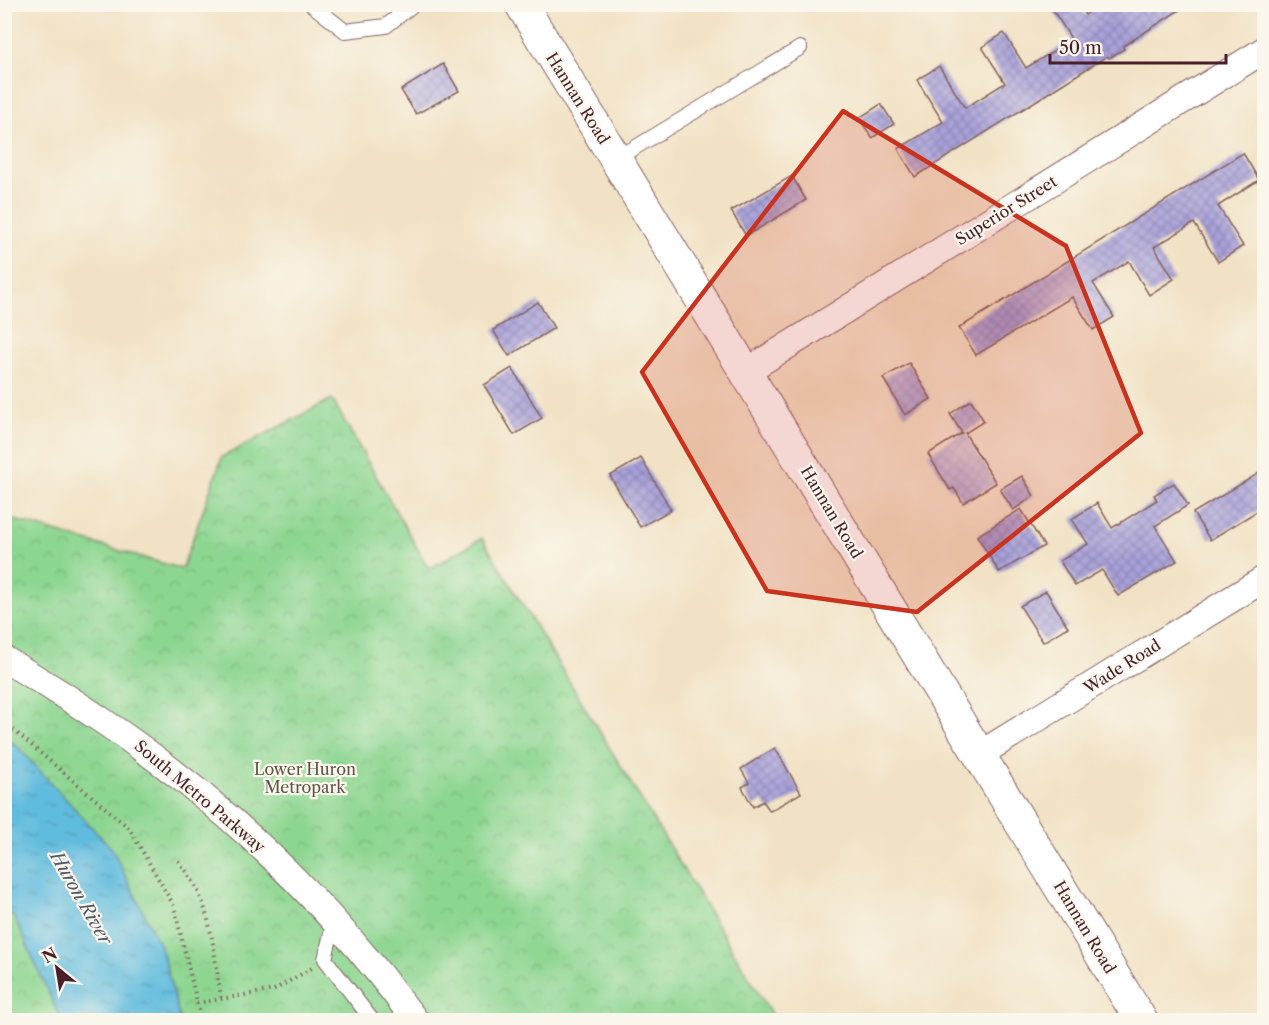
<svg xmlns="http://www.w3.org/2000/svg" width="1269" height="1025" font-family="'Libre Caslon Text',serif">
  <defs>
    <pattern id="park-crowns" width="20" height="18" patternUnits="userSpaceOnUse" patternTransform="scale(1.5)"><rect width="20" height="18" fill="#8dd691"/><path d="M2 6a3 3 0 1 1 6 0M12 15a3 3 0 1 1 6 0" fill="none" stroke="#7bb77d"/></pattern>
    <pattern id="water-ripples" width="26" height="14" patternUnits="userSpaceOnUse" patternTransform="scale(1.5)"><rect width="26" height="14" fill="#60bcde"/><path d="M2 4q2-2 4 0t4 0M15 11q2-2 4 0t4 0" fill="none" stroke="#5198b4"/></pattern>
    <pattern id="building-cross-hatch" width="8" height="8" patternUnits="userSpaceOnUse" patternTransform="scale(1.5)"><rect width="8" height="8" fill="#a9a2da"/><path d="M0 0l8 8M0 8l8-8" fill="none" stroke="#8c83b1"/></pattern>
  </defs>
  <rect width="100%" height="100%" fill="#fbf7ec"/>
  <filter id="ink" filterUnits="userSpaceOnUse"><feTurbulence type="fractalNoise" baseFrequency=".0167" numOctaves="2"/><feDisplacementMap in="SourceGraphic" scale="12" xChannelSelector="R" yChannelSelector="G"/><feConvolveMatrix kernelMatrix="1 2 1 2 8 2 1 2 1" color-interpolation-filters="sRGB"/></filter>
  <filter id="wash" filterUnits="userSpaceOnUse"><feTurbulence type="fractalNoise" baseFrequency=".008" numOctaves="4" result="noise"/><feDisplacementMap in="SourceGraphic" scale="24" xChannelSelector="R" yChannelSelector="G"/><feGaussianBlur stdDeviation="1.35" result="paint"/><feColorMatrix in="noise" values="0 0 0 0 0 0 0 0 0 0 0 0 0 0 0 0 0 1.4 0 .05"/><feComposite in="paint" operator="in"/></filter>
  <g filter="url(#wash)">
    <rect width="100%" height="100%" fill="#f1e2c5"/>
    <!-- park -->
    <path fill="url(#park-crowns)" stroke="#6c7a5e" stroke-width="1.5" d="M332,399L429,569L482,538L775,1020H5L4,517L182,569L222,457Z"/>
    <!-- water -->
    <path fill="url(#water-ripples)" stroke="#556e84" stroke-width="1.5" d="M5,740L15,744L112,849L162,950L180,1020H61L14,917L5,911Z"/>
    <g id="blocks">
      <!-- building -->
      <path fill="url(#building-cross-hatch)" d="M1049,4H1079L1085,15L1101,4H1189L1123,46L1124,49L1109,58L1107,56L915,177L898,149L943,122L917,80L939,66L965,108L1005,83L982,47L1004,33L1026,68L1072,40Z
        M443,64L459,91L416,114L401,90Z
        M881,104L894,124L872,138L859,118Z
        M1243,153L1259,180L1218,206L1243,246L1218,262L1194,223L1154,247L1174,279L1149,295L1129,261L1093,283L1114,317L1093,330L1072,297L976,355L959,328Z
        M792,176L806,200L746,236L731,211Z
        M538,302L554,328L509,356L493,330Z
        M909,363L931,399L905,415L883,378Z
        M512,368L542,418L514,435L484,385Z
        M971,400L984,421L965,433L996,483L963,503L954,488L950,490L928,454L962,433L950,414Z
        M641,458L671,510L640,527L610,476Z
        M1264,470V507L1210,540L1193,513Z
        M1022,476L1034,496L1013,510L1000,489Z
        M1174,483L1188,505L1155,526L1177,561L1118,596L1102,570L1075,586L1060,561L1088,544L1072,519L1097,503L1112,528L1157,500L1154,495Z
        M1021,509L1044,546L999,572L977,536Z
        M1046,591L1068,627L1043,642L1020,606Z
        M775,748L801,793L770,811L763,801L753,807L742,787L749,783L741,769Z"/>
    </g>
  </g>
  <g filter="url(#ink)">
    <use href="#blocks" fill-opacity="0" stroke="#846361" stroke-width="1.5"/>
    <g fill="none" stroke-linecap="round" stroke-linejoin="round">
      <defs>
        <path id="service" d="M311,4L345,31L386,26L414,4
          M616,159L800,48
          M334,921L325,959L372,1020"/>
        <path id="minor" d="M747,371L1264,50
          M4,659C170,755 301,866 415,1020
          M980,754L1264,579"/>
        <path id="tertiary" d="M521,4L1141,1020"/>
      </defs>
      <!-- service casing -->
      <use href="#service" stroke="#846361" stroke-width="16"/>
      <!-- minor casing -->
      <use href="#minor" stroke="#846361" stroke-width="28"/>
      <!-- tertiary casing -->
      <use href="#tertiary" stroke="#846361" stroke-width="34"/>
      <!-- path -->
      <path stroke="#846361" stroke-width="4" stroke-dasharray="1.5 4.5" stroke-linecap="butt" d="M4,722L129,828L174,906L201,1020
        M178,861C212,898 213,950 221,997
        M197,1003L274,990L312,968"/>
      <!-- service -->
      <use href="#service" stroke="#fff" stroke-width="14"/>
      <!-- minor -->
      <use href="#minor" stroke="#fff" stroke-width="26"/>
      <!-- tertiary -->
      <use href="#tertiary" stroke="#fff" stroke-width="32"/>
    </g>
  </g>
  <!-- marked area -->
  <path fill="#c8321e" fill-opacity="0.2" stroke="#c8321e" stroke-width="4.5" stroke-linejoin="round" d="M843,111L1066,246L1141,433L917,612L767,591L642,372Z"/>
  <g text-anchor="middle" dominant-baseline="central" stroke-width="4.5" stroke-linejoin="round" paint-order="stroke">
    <!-- street labels -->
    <g font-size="16" fill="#4a1f2b" stroke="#fbf7ec">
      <text transform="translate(578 98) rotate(58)">Hannan Road</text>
      <text transform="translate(1006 210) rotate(-32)">Superior Street</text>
      <text transform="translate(832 512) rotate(59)">Hannan Road</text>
      <text transform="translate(1122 666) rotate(-32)">Wade Road</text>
      <text transform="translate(200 796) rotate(40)">South Metro Parkway</text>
      <text transform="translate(1085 927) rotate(59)">Hannan Road</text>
    </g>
    <!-- park labels -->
    <g font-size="16" fill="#5e564a" stroke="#fbf7ec">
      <text x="305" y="769">Lower Huron<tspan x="305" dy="18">Metropark</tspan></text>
    </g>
    <!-- water labels -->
    <g font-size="18" font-style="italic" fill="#52566a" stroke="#fbf7ec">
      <text transform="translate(81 898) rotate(60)">Huron River</text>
    </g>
  </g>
  <!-- margin -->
  <rect width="1269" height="1025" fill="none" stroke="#fbf7ec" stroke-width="24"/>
  <!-- north arrow -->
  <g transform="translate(57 968) rotate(330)" stroke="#fbf7ec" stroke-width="4.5" paint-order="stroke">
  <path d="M0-4.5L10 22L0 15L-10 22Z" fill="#4a1f2b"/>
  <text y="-9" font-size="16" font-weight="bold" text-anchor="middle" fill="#4a1f2b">N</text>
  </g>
  <!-- scale -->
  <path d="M1050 54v9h176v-9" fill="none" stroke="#4a1f2b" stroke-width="3"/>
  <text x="1059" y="54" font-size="18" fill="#4a1f2b" stroke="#fbf7ec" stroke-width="4.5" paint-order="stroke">50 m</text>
</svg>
